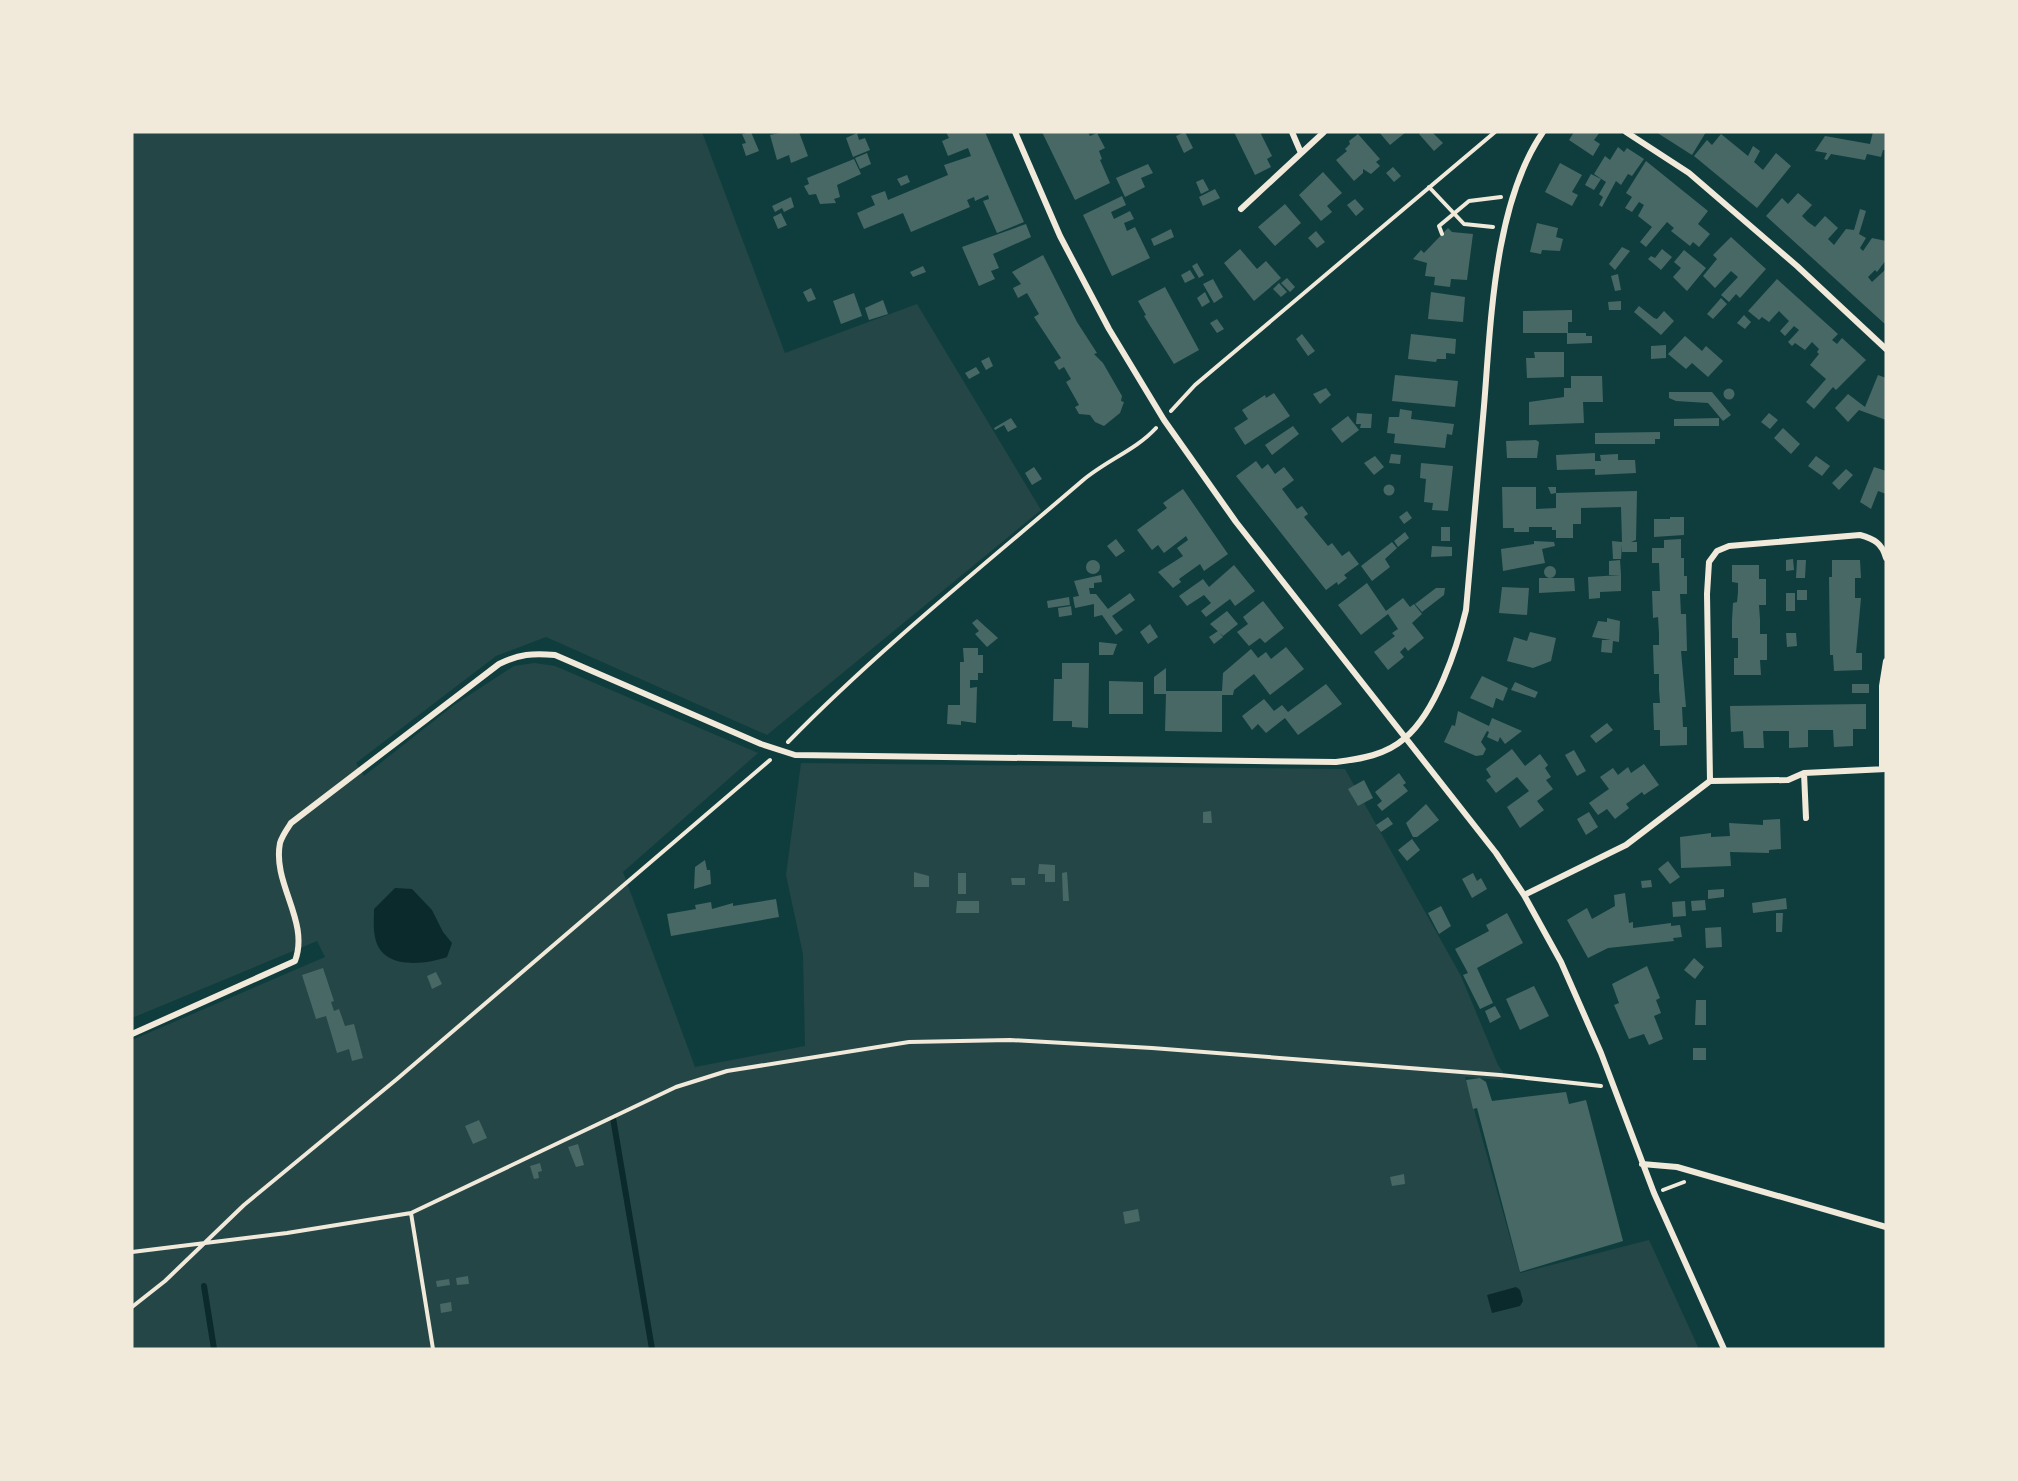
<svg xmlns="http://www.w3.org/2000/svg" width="2018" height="1481" font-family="Ubuntu,sans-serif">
  <rect width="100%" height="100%" fill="#0f3d3e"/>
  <!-- green -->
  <path fill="#244646" d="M132,132H702L785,353L917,304L1041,510L767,735L546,637L496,656L356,763L364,776L454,705L514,666L534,663L555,666L758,753L623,872L695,1067L805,1046L803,954L786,875L801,763L1345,769L1461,976L1498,1065L1503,1072V1080L1465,1077L1520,1273L1649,1240L1699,1349H132V1040L325,957L317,941L132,1018Z"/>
  <!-- water -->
  <path fill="#0a2a2b" d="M395,888L412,889L432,910L443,932L452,943L447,957C424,965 381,970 375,937C373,928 374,918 374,909Z
    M1516,1287L1520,1290L1523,1301L1520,1306L1492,1313L1487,1295Z"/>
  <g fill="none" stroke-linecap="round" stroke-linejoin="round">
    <!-- stream -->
    <path stroke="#0a2a2b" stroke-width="6" d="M613,1118L652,1349
      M204,1286L214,1349"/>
  </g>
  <!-- building -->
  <path fill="#486865" d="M751,132L759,151L746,156L742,144L746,143L742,134Z
    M785,132H799L808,156L791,163L789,155L777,160L770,135Z
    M946,132H985L1024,222L997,233L983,201L989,199L988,195L975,201L974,197L967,200L970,207L911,232L903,213L864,229L857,213L875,205L871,196L885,191L888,200L948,175L944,165L971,156L968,148L948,156L942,141L949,138Z
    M1042,132H1088L1090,136L1097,133L1105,148L1099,151L1102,159L1100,160L1110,183L1075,200Z
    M1185,132L1193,148L1184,153L1176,136Z
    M1234,132H1260L1272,156L1267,159L1271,167L1255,175Z
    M1379,132H1406L1390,145Z
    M1421,132H1432L1443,143L1434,151L1419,134Z
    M1574,132H1600L1594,140L1600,144L1593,156L1569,140Z
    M1656,132H1706L1692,155Z
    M1873,132H1886V150H1883L1881,157L1867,154L1865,160L1831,154L1827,160L1824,159L1827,153L1815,151L1825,136L1870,144Z
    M857,133L859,140L865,138L870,150L853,157L846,138Z
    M1358,134L1380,159L1376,162L1380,166L1371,174L1363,169V173L1354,181L1336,160L1347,151L1345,149L1350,144L1349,141Z
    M1721,134L1748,156L1753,146L1760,151L1754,162L1763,170L1776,153L1791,166L1757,208L1694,156L1707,140L1712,145Z
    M1618,147L1624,152L1627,148L1644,159L1632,176L1628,174L1621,185L1616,181L1602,207L1599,205L1603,197L1599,194L1606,182L1594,174L1605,156L1610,160Z
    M867,153L871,164L860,169L855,158Z
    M854,159L861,174L837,185L840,197L834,199L836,203L820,204L816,194L809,195L804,186L809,184L807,178Z
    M1646,161L1708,211L1698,224L1710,234L1699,247L1693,242L1690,246L1671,231L1674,228L1667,222L1646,247L1640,242L1652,227L1638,216L1644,205L1639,202L1632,212L1625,208L1632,197L1626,193Z
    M1560,163L1582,175L1572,192L1578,195L1572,206L1545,192Z
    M1148,164L1153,173L1141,178L1145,187L1125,197L1116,178Z
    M1393,167L1401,176L1394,182L1386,173Z
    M1323,172L1342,193L1327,206L1332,212L1321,221L1299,195Z
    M1591,174L1601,179L1594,190L1585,185Z
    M907,175L910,182L901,186L897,179Z
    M1203,179L1209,190L1201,194L1196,182Z
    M1215,189L1220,198L1203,206L1199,197Z
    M1798,193L1812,205L1802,216L1808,222L1815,227L1825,216L1838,228L1828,239L1834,245L1846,229L1854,230L1860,209L1866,211L1859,234L1866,238L1860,248L1863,251L1872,238L1886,241V260L1877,272L1875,270L1868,277L1872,282L1886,269V325L1766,216L1782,198L1788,204Z
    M1122,196L1126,205L1111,212L1114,219L1130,211L1134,219L1124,223L1127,231L1135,227L1150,258L1112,276L1083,215Z
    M791,197L794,207L784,212L782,208L775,212L772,206Z
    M1355,199L1364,209L1356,216L1347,205Z
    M1285,204L1301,223L1275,246L1258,227Z
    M781,213L787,225L778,229L773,217Z
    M1537,223L1558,228L1556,237L1563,239L1560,251L1542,250L1541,254L1530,252Z
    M1026,224L1031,237L993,254L999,268L991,271L995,279L979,286L962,247Z
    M1448,228L1452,232L1473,234L1467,280L1451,279L1450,287L1434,285L1435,277L1425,276L1427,263L1413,259L1421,250L1424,253Z
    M1171,229L1174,237L1154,246L1151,239Z
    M1316,231L1325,242L1317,248L1308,238Z
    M1731,237L1766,269L1740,298L1736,294L1729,302L1721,295L1738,277L1731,271L1715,288L1703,276L1717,259L1713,255Z
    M1622,247L1630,251L1615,270L1609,264Z
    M1240,249L1257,269L1266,261L1281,278L1254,301L1224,263Z
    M1662,249L1672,257L1661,270L1648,259L1651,256L1655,258Z
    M1684,250L1706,268L1687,291L1673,277L1681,268L1674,262Z
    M1043,255L1077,322L1097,353L1094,354L1103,363L1122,396L1121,401L1124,402L1120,413L1104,426L1095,422L1090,415L1079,414L1075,407L1079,405L1066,382L1071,379L1064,367L1059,370L1054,362L1061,358L1034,317L1039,314L1027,293L1018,298L1013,288L1021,284L1012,272Z
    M1197,263L1204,275L1199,278L1192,266Z
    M923,266L926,272L913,277L910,272Z
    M1190,270L1195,278L1185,283L1181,275Z
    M1618,274L1621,290L1615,291L1611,276Z
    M1287,278L1295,287L1290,292L1281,283Z
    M1213,279L1223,297L1214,303L1203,284Z
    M1777,279L1838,334L1832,340L1837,344L1842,338L1866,360L1836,390L1833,387L1814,409L1806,402L1826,379L1810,365L1819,354L1817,352L1819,349L1812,342L1805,350L1795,343L1792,346L1788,342L1799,330L1794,326L1785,336L1780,331L1789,321L1779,311L1769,322L1762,317L1759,320L1748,311Z
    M1279,283L1287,292L1281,297L1273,289Z
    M1165,287L1199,350L1174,364L1144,316L1146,315L1138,301Z
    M811,288L816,299L808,302L803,292Z
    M1205,292L1210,302L1202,307L1197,298Z
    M1431,292L1465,297L1463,322L1428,319Z
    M854,293L862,316L841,324L833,301Z
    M1721,298L1727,304L1713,319L1707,314Z
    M883,300L888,314L869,320L865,308Z
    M1621,301V310H1609L1608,302Z
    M1639,306L1654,318L1657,319L1664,311L1674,321L1661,335L1634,312Z
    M1572,310V322H1568V333H1586V336H1592V343L1567,344V333H1523V311Z
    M1744,315L1751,322L1745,329L1737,323Z
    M1217,319L1224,329L1217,333L1210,323Z
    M1302,334L1315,351L1308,356L1296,339Z
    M1411,334L1456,339L1455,354L1446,353V359H1437L1436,362L1408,359Z
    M1685,336L1702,351L1706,346L1723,361L1708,377L1692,363L1686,369L1668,354Z
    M1666,345V358L1651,359V346Z
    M1534,352H1564V377L1527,378L1526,358H1535Z
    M989,357L993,366L986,370L981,361Z
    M976,367L980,373L969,379L965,373Z
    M1395,375L1458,381L1455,407L1392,401Z
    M1878,375L1886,378V420L1859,410L1848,422L1835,408L1848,394L1865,407Z
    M1571,376H1602L1603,402H1583L1584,423L1529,425V402L1564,397V388H1571Z
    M1326,388L1331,395L1320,404L1313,394Z
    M1723.5 394a5.5 5.5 0 1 1 11 0a5.5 5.5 0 1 1-11 0Z
    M1669,392H1712L1731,415L1723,421L1708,403L1676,401L1669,398Z
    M1274,393L1290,416L1245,445L1234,428L1248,419L1242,410L1265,395L1266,398Z
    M1400,409L1412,411L1411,419L1454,424L1452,435L1447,434L1445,448L1394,443L1395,434L1387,433L1389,417H1399Z
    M1357,413L1372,414L1371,428H1360L1361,424H1356Z
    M1769,413L1778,420L1770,429L1761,422Z
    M1348,416L1359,430L1342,443L1331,429Z
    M1011,418L1017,427L1008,432L1004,425L995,430L994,428Z
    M1719,418V426H1674V419Z
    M1293,426L1299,434L1272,455L1265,445Z
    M1783,428L1800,444L1791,454L1774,438Z
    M1660,432V439H1655V444H1595V433Z
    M1536,440L1539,442L1537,458H1507L1506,441Z
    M1595,453V461H1601L1600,455L1618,454V460H1635L1636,473L1595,475V469L1557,470L1556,455Z
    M1391,454L1401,455L1400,464L1389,463Z
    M1375,456L1384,467L1374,475L1364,463Z
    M1816,456L1830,466L1822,476L1808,466Z
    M1256,461L1262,469L1268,464L1275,474L1284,467L1294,480L1282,489L1297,509L1302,506L1308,514L1304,517L1328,546L1332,543L1342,556L1349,551L1359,564L1344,575L1347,578L1338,585L1337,582L1326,590L1236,476Z
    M1421,463L1453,466L1448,511L1432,510L1433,503L1424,502L1426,479L1420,478Z
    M1034,467L1042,479L1032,485L1025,473Z
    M1874,467L1886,471V494L1878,491L1871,509L1860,502Z
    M1846,469L1853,475L1839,490L1832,483Z
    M1383.5 490a5.5 5.5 0 1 1 11 0a5.5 5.5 0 1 1-11 0Z
    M1502,487H1536V509L1556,508V493L1551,494L1548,487H1556V493L1637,491L1636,540L1631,542H1637V552H1622V544L1621,559H1613L1612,541L1622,542L1621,507L1581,508V524H1573V538H1556V530H1552V527H1529V532H1514V528H1503Z
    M1183,489L1228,554L1204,571L1200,564L1179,579L1181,582L1173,588L1158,572L1183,556L1177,548L1188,540L1186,536L1164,553L1158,545L1152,550L1137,530L1167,508L1163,503Z
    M1407,511L1412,518L1404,524L1399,517Z
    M1670,517H1684V535L1654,537V519H1670Z
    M1441,527H1450V541H1441Z
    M1405,532L1409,538L1398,547L1394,541Z
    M1116,539L1125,551L1116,557L1107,546Z
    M1681,539V558H1684V576H1687V594H1680L1681,614H1686L1687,651H1681L1686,707H1682L1683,727H1687V745L1660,746V730H1654L1653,703H1660L1659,689V674H1654L1653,645H1659V633L1658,617L1653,618L1652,591H1660L1659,563H1652V548H1664V540Z
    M1534,541L1554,542L1555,546L1542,549L1545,563L1503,571L1501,549L1534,544Z
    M1392,542L1397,548L1385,559L1390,567L1372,581L1361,566Z
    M1432,546L1452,547V556L1431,557Z
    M1793,559L1794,570L1786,571V560Z
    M1086 567a7 7 0 1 1 14 0a7 7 0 1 1-14 0Z
    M1620,560L1621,575H1609V561Z
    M1797,560H1806L1805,578H1796Z
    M1832,560H1860L1861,578H1855V598H1861L1856,653H1862V670L1834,671L1833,655H1830L1829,577H1832Z
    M1234,565L1255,591L1235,606L1230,599L1206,617L1201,611L1211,603L1204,595L1187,606L1179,596L1203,579L1209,587Z
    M1732,565H1759V579H1766V605H1759L1760,620V634H1767V660H1760L1761,675H1734V658H1738V638H1732V620L1733,603L1737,602L1738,592V583L1732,582Z
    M1544 572a6 6 0 1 1 12 0a6 6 0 1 1-12 0Z
    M1101,575L1102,582L1094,583V588H1089L1090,594H1096L1108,609L1130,593L1135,600L1112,616L1123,630L1116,635L1102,615L1094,617V604L1075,608L1073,597L1079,596L1074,581Z
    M1621,575V591L1600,592V598L1589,599L1588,577Z
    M1539,578H1574L1575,591L1539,593Z
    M1367,583L1386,611L1403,598L1410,607L1414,604L1422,614L1412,623L1424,638L1408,651L1405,647L1400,652L1404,657L1388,670L1374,652L1395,636L1392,633L1398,629L1388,614L1361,635L1338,605Z
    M1502,587L1529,588L1527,615L1499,613Z
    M1436,588H1445L1444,595L1422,612L1415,604Z
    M1797,590H1807V600H1797Z
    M1786,593H1795V611H1786Z
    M1069,597L1070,605L1048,608L1047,601Z
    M1263,601L1284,628L1265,643L1260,638L1249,646L1237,632L1248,624L1243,617Z
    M1071,606L1072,615L1059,617L1058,608Z
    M1227,611L1238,624L1223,636L1210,624Z
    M1607,618L1620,621L1619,642L1613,641L1612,653L1601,652L1602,640H1611L1592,637L1598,621L1607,622Z
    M977,619L998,638L987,647L975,634L979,631L972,623Z
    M1150,624L1158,637L1148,644L1140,632Z
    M1218,631L1223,637L1214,644L1209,637Z
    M1530,632L1556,638L1551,661L1533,668L1507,661L1514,637L1527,641Z
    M1786,633H1796L1797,646L1787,647Z
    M1099,642L1117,644L1113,655H1099Z
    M1286,647L1304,669L1270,695L1254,674L1234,690L1233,695H1222V732L1165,731L1166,694H1154V677L1166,668V691H1222L1223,673L1251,649L1258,658L1266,652L1271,659Z
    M963,648H978V655H983V673H978V680H970V688L977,687L976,723L961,721V725L947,724L948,705H960V662H964Z
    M1062,663H1089L1088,728L1072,727V721H1053L1054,679H1062Z
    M1482,676L1508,688L1503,701L1496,698L1493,708L1470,698Z
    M1109,681L1143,682V714H1109Z
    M1515,682L1538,692L1535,698L1511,690Z
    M1326,684L1342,704L1298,735L1285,718L1266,733L1258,724L1252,730L1242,716L1264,699L1274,711L1282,705L1288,712Z
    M1852,684H1869V693H1852Z
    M1866,704V729H1853V746L1834,747L1833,730H1808V747L1789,748V731H1763L1764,748H1744L1743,731L1731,732L1730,706Z
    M1458,711L1489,726L1492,718L1522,731L1505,744L1500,737L1498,742L1487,737L1489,732L1487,731L1481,742L1486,749L1483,755L1476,756L1444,742L1452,725L1455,726Z
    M1607,723L1613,730L1596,743L1590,736Z
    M1512,749L1525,766L1540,754L1548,765L1545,768L1551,777L1546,780L1553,789L1537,801L1544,810L1520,828L1507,807L1529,791L1517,777L1496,793L1486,780L1491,777L1486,769Z
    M1574,750L1586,771L1577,776L1565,755Z
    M1644,764L1659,785L1644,795L1642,792L1626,804L1629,808L1615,819L1607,809L1598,815L1589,803L1609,789L1600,777L1613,768L1618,775L1628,767L1631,773Z
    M1399,773L1406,783L1403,785L1408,791L1382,811L1377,805L1382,801L1375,792Z
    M1364,780L1373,798L1358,806L1348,789Z
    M1426,804L1439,820L1417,837H1413L1406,823Z
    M1211,811L1212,823H1203V812Z
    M1589,812L1598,827L1586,835L1577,819Z
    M1388,817L1393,824L1381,832L1376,825Z
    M1780,819L1781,849L1769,850V853L1730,852L1731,866L1681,868L1680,837L1711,833V837L1730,836L1729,823L1763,825V820Z
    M1412,839L1420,850L1407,861L1398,850Z
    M705,860L707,870H710L711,884L694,889L695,867Z
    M1668,861L1680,877L1670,884L1658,869Z
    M1039,864L1055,865V882H1045V874H1038Z
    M914,872L929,876V887H914Z
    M1067,872L1069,901H1063L1062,873Z
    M958,873H966V894H958Z
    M1473,873L1477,881L1481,878L1487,889L1472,898L1462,879Z
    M1011,878H1025V885H1012Z
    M1651,880L1652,887L1642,888L1641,881Z
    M1724,889V897L1708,899V890Z
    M1625,893L1629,923L1633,922V928L1671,923V926L1680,925L1682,937L1673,938L1674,941L1608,948L1588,958L1567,920L1587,908L1592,919L1615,906L1614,895Z
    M1786,898L1787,909L1753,913L1752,903Z
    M776,899L779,917L671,936L667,914L696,909L695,905L711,902L712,909L733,903V906Z
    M1705,900L1706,910L1692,911L1691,901Z
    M957,901H979V913H956Z
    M1685,901L1686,916L1673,917L1672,902Z
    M1441,906L1451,926L1439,934L1428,913Z
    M1507,913L1523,943L1477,968L1493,1003L1480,1009L1463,975L1468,973L1455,949L1489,931L1486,925Z
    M1776,913H1783L1782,932H1776Z
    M1721,927L1722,947L1706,948L1705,928Z
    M1694,958L1704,967L1695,979L1684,970Z
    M1647,966L1660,998L1656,1000L1661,1013L1654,1016L1663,1039L1649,1045L1644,1034L1629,1039L1614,1005L1619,1003L1612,984Z
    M323,968L334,1001L331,1002L334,1011L339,1009L345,1026L354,1024L363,1058L352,1061L349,1049L337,1053L326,1016L316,1019L302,975Z
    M436,972L442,984L432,989L427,976Z
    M1534,986L1549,1016L1520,1030L1506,999Z
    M1696,1000H1706V1025H1695Z
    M1495,1006L1501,1017L1490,1023L1485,1011Z
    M1693,1048H1706V1060H1693Z
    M1480,1078L1486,1082L1492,1101L1566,1092L1569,1104L1586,1100L1623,1241L1520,1272L1477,1108L1473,1109L1466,1080Z
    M479,1120L487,1138L473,1144L465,1126Z
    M578,1144L584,1165L576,1167L568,1147Z
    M540,1163L542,1171L538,1172L539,1178L534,1179L530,1166Z
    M1404,1174L1405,1184L1392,1186L1390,1177Z
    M1138,1209L1140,1221L1125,1224L1123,1212Z
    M468,1276L469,1284L457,1285L456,1278Z
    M449,1279L450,1285L437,1287L436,1281Z
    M451,1302L452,1311L441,1313L440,1304Z"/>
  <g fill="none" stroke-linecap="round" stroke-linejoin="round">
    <!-- path -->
    <path stroke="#f1e9da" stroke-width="4" d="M1429,187L1464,224L1493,227
      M1442,234L1439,226L1469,201L1501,197
      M1171,411L1195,385L1495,132
      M788,742C880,648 983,566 1082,481C1105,461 1136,450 1156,428
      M1663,1190L1684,1182
      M411,1213L433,1349
      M132,1252L287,1233L411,1213L676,1087L727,1071L909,1042L1010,1040L1152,1048L1500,1075L1601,1086
      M132,1307L165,1281L244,1205L397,1079L770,760"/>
    <!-- minor -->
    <path stroke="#f1e9da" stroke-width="6" d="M1015,132L1060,236L1109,329L1164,420L1236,522L1496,853L1524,895L1561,962L1601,1053L1654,1193L1724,1349
      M1292,132L1301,153
      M1626,132L1689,173L1797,266L1886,349
      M1241,209L1324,132
      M1882,768V686L1886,661
      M1804,773L1806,818
      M1710,781L1707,594L1709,562L1717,551L1729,546L1860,535C1874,539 1882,543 1886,558
      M1524,895L1626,845L1710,781L1788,780L1804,773L1886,769
      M132,1034L295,961C310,921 272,884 280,843C282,836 287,829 291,823L499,664C519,654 533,653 555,655L761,744L795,755L1336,762C1361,759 1386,755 1405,738C1436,712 1457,648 1466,610C1472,542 1478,474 1484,406C1491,321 1494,203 1543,132
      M1642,1164L1677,1167L1886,1227"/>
  </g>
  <!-- border -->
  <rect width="2018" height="1481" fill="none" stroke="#f1e9da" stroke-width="267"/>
</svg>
